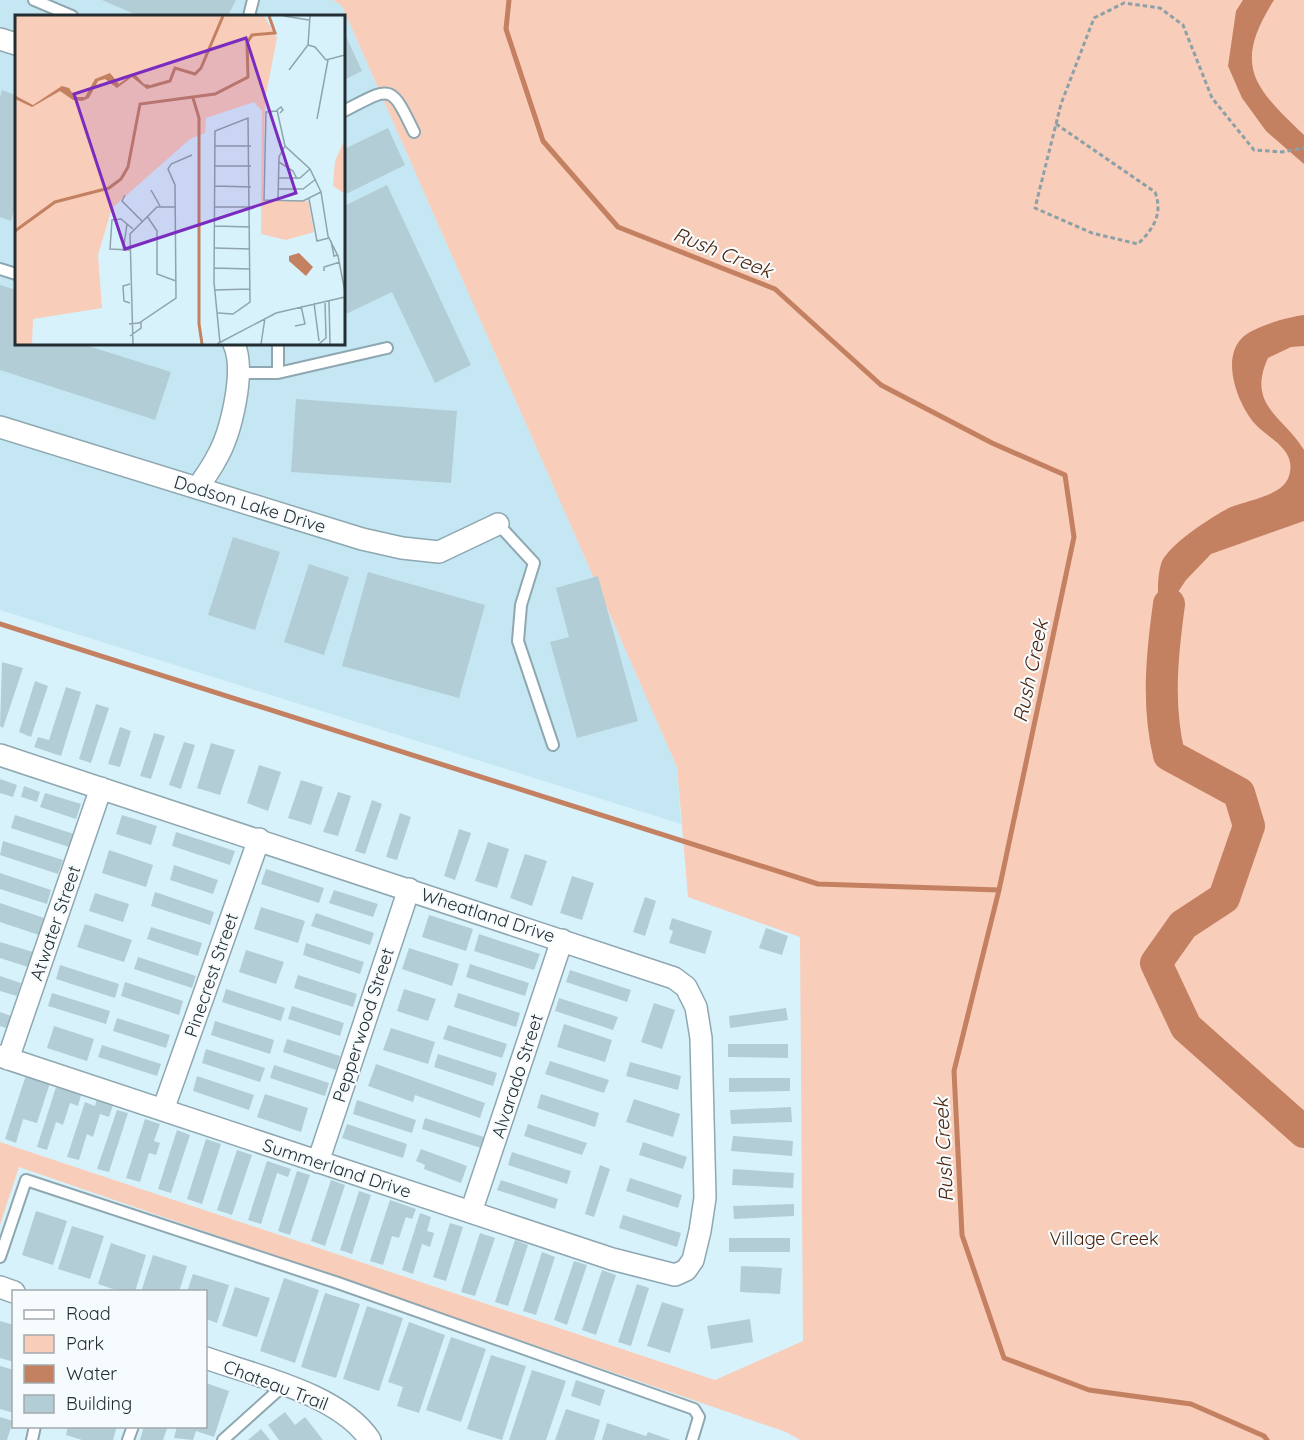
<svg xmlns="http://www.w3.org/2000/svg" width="1304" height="1440" font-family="Quicksand,sans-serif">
  <rect width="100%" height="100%" fill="#d8f2fc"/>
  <!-- built -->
  <path fill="#c4e7f3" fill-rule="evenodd" d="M0,0H333L342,6L677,767L681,824L0,610ZM16,16H344V344H16Z"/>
  <!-- green -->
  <path fill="#f8cdb9" d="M333,0H1304V1440H800L786,1432L19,1167L0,1225V1142L715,1380L803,1341L800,937L688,897L677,767L342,6Z"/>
  <!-- water -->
  <path fill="#c48161" d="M1243,0H1274C1232,66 1254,87 1304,135V164L1266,131L1242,98L1228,66L1236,11Z
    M1304,315V346L1291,347L1268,358C1246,406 1284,416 1304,450V521L1211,554L1186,580L1172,601L1163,645C1161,619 1154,589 1161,564C1166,546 1214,515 1231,507C1248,500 1283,496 1289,476C1298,447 1264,438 1251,419C1237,400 1222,360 1241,339C1251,327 1288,317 1304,315Z"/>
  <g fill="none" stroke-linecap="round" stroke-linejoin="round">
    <!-- stream -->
    <path stroke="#c48161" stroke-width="5" d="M509,0L506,29L543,141L618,227L775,289L881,385L992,443L1065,475L1074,537L999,890L954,1071L962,1235L1004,1358L1089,1390L1191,1404L1264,1436L1267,1440
      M0,624L818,884L999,890"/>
    <!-- river -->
    <path stroke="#c48161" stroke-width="32" d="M1169,604C1162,655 1157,705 1169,755L1239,793L1249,826L1224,898L1183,925L1156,963L1186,1027L1304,1132"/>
  </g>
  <!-- building -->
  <path fill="#b3cdd6" d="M102,0H236L228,16H139Z
    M344,32L362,71L344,80Z
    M2,90L16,95V205L11,221L0,217V97Z
    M388,128L405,165L344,195V149Z
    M387,185L471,365L435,383L392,292L344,315V206Z
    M0,285L16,290V344H82L171,372L155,420L0,370Z
    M296,399L457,411L451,483L291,472Z
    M233,537L280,552L255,630L208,615Z
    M309,564L349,577L324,655L284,642Z
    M368,572L485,605L459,698L342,666Z
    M598,576L638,721L577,738L550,642L569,637L556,588Z
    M2,662L23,668L3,728L0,726Z
    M35,681L48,686L31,737L19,732Z
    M66,687L81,692L61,756L34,747L38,737L49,740Z
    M96,704L109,708L91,763L79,759Z
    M120,727L131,731L120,767L108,764Z
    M154,733L165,736L151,779L140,776Z
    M184,742L195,745L181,789L169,785Z
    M211,743L235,750L220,795L197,788Z
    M259,765L281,772L268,811L247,803Z
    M0,779L17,785L13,797L0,793Z
    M301,780L323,787L311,825L288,818Z
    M24,786L40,792L37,802L21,797Z
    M338,792L351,796L338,836L323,832Z
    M45,793L81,804L76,819L40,807Z
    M372,800L382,804L365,854L355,851Z
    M400,813L411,817L397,860L386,857Z
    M15,815L74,834L69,847L11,828Z
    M122,815L157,826L151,845L116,834Z
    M459,829L471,833L455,880L444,876Z
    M176,832L235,851L230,865L172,846Z
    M3,841L63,860L58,874L0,855Z
    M488,842L509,849L497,888L475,881Z
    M109,850L153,865L146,887L102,873Z
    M525,854L547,861L532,906L510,898Z
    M174,865L218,880L213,894L170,880Z
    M266,869L324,888L319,903L261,884Z
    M0,873L51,890L47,904L0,889Z
    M572,876L594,883L582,920L560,913Z
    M334,890L378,904L373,917L329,903Z
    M155,892L214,912L210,925L151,906Z
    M95,893L129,904L123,922L89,911Z
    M645,897L656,901L645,936L633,932Z
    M0,903L47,919L42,936L0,922Z
    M261,907L305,921L298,943L254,929Z
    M316,913L374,933L370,945L311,926Z
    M429,915L473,929L466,951L422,937Z
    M672,918L712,931L705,954L669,943L673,931L669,929Z
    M85,924L132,940L124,962L77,947Z
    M151,927L202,943L198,956L147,939Z
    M766,928L788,936L782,955L759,948Z
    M479,934L540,954L534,970L474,951Z
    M0,942L33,952L28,967L0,958Z
    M306,943L364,962L360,974L303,955Z
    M409,948L459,964L452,986L402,969Z
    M246,950L284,962L276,984L239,972Z
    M138,957L196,976L192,988L134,969Z
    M470,964L529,983L525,996L466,977Z
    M60,965L119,984L115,998L56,979Z
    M570,970L631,990L627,1002L566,982Z
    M298,975L357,994L353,1007L294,988Z
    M0,976L21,983L17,996L0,991Z
    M125,982L183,1001L179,1015L121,996Z
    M226,989L285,1008L281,1021L222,1002Z
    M404,989L436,999L428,1021L397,1011Z
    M52,993L110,1011L106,1024L48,1006Z
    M458,993L520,1013L516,1027L454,1007Z
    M559,998L618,1017L613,1030L555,1011Z
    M654,1003L675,1010L662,1049L641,1042Z
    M292,1006L344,1023L340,1036L288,1019Z
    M786,1008L788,1020L730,1028L729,1016Z
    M0,1012L11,1016L6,1028L0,1026Z
    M117,1018L170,1035L166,1048L113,1031Z
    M215,1021L274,1040L270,1054L211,1035Z
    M564,1024L612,1040L605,1062L557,1047Z
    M448,1025L507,1044L502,1058L443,1039Z
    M54,1026L94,1039L87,1061L47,1048Z
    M391,1028L435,1042L428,1064L383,1050Z
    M287,1039L340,1056L336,1070L283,1052Z
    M728,1044H788V1058L728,1057Z
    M102,1045L161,1064L157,1076L98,1057Z
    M206,1049L265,1068L260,1082L202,1063Z
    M438,1054L497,1073L493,1086L434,1067Z
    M550,1061L609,1080L604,1093L545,1074Z
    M630,1062L681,1076L678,1090L626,1076Z
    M376,1064L485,1103L480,1118L415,1095L413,1102L368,1086Z
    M274,1065L329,1083L325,1096L270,1078Z
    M26,1075L50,1083L37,1123L23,1119L16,1143L5,1139Z
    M197,1076L254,1095L249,1110L193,1091Z
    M729,1078H790V1091L729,1092Z
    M56,1087L81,1095L78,1106L70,1103L63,1125L56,1122L47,1150L37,1147Z
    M265,1094L308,1108L301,1132L257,1117Z
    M541,1094L599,1113L595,1127L537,1108Z
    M97,1099L113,1105L109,1117L100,1114L93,1137L87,1134L79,1160L67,1157L85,1102L95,1106Z
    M634,1099L680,1114L673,1137L626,1122Z
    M357,1100L416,1120L412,1133L353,1114Z
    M791,1107L792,1122L731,1124L730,1110Z
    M117,1110L128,1113L109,1172L97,1169Z
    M425,1118L484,1137L481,1148L422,1129Z
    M145,1119L160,1124L154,1141L160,1143L156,1155L149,1153L140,1182L126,1178Z
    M347,1124L407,1144L403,1158L342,1138Z
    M528,1124L587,1143L582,1155L524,1136Z
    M177,1130L190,1135L171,1193L158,1189Z
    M733,1136L793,1141L792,1156L731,1151Z
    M206,1139L221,1144L202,1204L187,1199Z
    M643,1142L687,1157L683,1169L639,1155Z
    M421,1149L467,1166L461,1183L424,1169L425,1165L416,1161Z
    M237,1150L252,1155L232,1215L217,1210Z
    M512,1152L571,1171L567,1184L508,1165Z
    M267,1161L291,1169L288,1177L277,1173L261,1224L248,1220Z
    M600,1165L610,1169L594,1217L585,1214Z
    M733,1169L794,1173L793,1188L732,1185Z
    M297,1171L310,1175L290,1235L278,1231Z
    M630,1178L682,1195L678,1208L626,1191Z
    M331,1180L345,1185L325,1246L311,1241Z
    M501,1180L558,1199L555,1209L497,1190Z
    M359,1191L371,1195L352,1254L340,1250Z
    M390,1200L416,1209L412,1219L406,1217L399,1238L392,1236L383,1265L370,1261Z
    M794,1204V1216L734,1219L733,1206Z
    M36,1211L67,1221L53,1265L22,1255Z
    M420,1213L431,1217L427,1231L434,1233L430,1247L422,1244L413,1274L402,1270Z
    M623,1215L681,1233L677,1247L619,1228Z
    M450,1223L463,1227L446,1281L433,1277Z
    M72,1226L104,1236L90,1279L58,1269Z
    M480,1233L495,1238L475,1296L461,1292Z
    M729,1238H790V1252H729Z
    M515,1240L528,1245L508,1306L495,1302Z
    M111,1243L146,1255L135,1292H122L98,1284Z
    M542,1252L555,1257L536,1315L523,1311Z
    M153,1255L187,1266L179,1292H141Z
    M574,1261L587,1265L567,1325L554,1320Z
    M741,1266L782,1268L780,1294L740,1292Z
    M602,1270L616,1275L596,1335L582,1330Z
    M193,1274L229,1285L217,1323L206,1319V1292H187Z
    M284,1278L319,1290L295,1363L260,1351Z
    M637,1284L649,1288L631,1346L618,1342Z
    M235,1287L270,1298L257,1337L222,1326Z
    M325,1293L360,1304L336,1378L301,1367Z
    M662,1302L684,1309L670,1353L647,1346Z
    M367,1306L403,1318L379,1391L343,1379Z
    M750,1319L753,1342L711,1349L707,1326Z
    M0,1321L14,1325V1362L0,1358Z
    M409,1322L445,1335L419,1413L397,1406L403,1387L388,1382Z
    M451,1337L486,1349L461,1422L426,1410Z
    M491,1355L526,1366L502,1440L467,1429Z
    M0,1366L14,1370V1413L0,1409Z
    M532,1370L566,1381L546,1440H509Z
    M576,1380L605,1390L600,1406L571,1396Z
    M206,1383L229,1391L214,1437L196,1431L193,1440L174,1438L177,1426H206Z
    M566,1409L600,1420L594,1440H555Z
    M285,1412L295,1425L305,1417L323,1440H279L268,1425Z
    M0,1417L13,1421L7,1440H0Z
    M607,1423L646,1436L648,1432L671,1440H602Z
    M68,1426H117L113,1440H82L66,1435Z
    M144,1426H168L163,1440H140Z
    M261,1429L270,1440H248Z"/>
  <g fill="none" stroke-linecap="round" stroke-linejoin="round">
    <defs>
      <path id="service" d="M34,0L72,16
        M249,16L253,0
        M344,111C391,87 390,82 414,132
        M0,269L16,274
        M237,373H278L387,348
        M278,373V344
        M498,524L534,563L521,605L518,641L553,745
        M0,1257L26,1180L338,1283L694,1409L699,1417L692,1440
        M32,1440L35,1426
        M128,1440L133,1426
        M223,1440L283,1386"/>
      <path id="minor" d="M0,39L16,44
        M0,427L362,539L402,548L439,552L498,524
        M198,487C204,478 211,469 216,459C231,434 246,371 234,344
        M0,755L674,978L686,987L696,1007L701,1038L705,1198L700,1231L693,1260L686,1270L675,1275L612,1259L0,1056
        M8,1059L101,788
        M163,1110L259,839
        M318,1162L409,889
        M471,1212L562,940
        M0,1287L14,1292
        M206,1358C256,1376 340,1394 370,1440"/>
    </defs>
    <!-- service casing -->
    <use href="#service" stroke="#8ea7b0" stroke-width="14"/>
    <!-- minor casing -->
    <use href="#minor" stroke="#8ea7b0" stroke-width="24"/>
    <!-- path -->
    <path stroke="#8ca0a7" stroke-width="3" stroke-dasharray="4.5 3" stroke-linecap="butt" d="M1056,124L1155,192C1163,214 1154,228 1138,244L1092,233L1035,208L1061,104L1094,18L1124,3L1160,8L1183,25L1212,98L1254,150L1282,152L1304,148"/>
    <!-- service -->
    <use href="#service" stroke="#fff" stroke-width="10"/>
    <!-- minor -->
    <use href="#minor" stroke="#fff" stroke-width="21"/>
  </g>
  <g text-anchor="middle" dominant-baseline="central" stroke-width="4.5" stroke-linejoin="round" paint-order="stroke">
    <!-- street labels -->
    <g font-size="18" fill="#242e32" stroke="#f6fbfd">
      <text transform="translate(250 504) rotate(17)">Dodson Lake Drive</text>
      <text transform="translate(488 915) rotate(18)">Wheatland Drive</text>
      <text transform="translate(55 923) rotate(-71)">Atwater Street</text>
      <text transform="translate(211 975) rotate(-71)">Pinecrest Street</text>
      <text transform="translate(363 1025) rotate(-72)">Pepperwood Street</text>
      <text transform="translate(517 1076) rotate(-72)">Alvarado Street</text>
      <text transform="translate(337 1168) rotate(18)">Summerland Drive</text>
      <text transform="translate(276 1385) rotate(21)">Chateau Trail</text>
    </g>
    <!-- park labels -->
    <g font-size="18" fill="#4c2008" stroke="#f6fbfd">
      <text x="1104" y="1238">Village Creek</text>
    </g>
    <!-- water labels -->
    <g font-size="20" font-style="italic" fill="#4f230b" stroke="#f6fbfd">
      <text transform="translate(723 252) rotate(22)">Rush Creek</text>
      <text transform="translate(1030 671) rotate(-78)">Rush Creek</text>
      <text transform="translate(943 1150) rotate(-93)">Rush Creek</text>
    </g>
  </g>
  <!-- overview -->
  <g transform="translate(15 15)">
    <rect width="330" height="330" fill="#d8f2fc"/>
    <path d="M0,1H249L262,23L250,85L248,186H293L299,217L271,225L246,219L247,96L239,87L191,103L190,118L175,124L97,193L83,240L87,293L18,304L17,329H0ZM330,124V179L318,171L320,146Z" fill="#f8cdb9"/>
    <path d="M95,58L104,69L119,58L129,69L142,71L132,74L117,62L102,73L90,64L83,66L74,83L67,86L58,85L45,76L17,92L0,84L1,81L18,90L47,71L54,73L60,82H70L80,64ZM284,238L298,252L291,261L274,246V241Z" fill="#c48161"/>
    <path fill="none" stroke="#c48161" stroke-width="3" d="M137,71L155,66L160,53L180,59L186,53L208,1M178,83L184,103V309L187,329M0,216L40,187L94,173L106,164L113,152L125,89L200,79L233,62L232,28L237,20L260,18L254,1"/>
    <path fill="none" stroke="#90a4ab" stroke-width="1.5" d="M269,1L294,5M293,30L300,32L311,45L330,40M274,55L293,30L295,1M262,96L251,97L249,185L288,186L306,177M265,98L268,95L266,92L262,95L270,131L295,154L306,177L313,221L323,241L330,277M302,104L313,45M200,131H236M264,147L278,156L282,164M200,151H236M263,163H285L295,154M200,171L236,172M263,174H288L301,164M136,175L145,191M110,180L107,186L127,206M294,184L302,226L314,223M263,186L264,142L270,131M200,192H236M132,201L142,216V259L161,266M200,211L235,212M316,226L319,241L323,240M200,233L235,234M115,235L95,234L97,205L106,204L118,214M108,236L112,209M199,253L235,254M309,256V252L325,247M200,275L235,274M314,285L315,329M115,288L109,286L108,271L115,269M299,288L304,326M203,298L218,299L235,287L233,103L200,116L199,267L205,328M114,309L124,308L161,283L160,170L153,154L156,149L177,140M280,311L290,309L286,291M115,321L126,313V307M118,329L115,219L142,192H160M202,329L261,298L330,282M246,329L250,303M304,329L311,323L310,286"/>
    <path fill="#7b2cbf" fill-opacity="0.15" stroke="#7b2cbf" stroke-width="3" d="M231,23L281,178L110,234L59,79Z"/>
    <rect width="330" height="330" fill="none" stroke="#242e32" stroke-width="3"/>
  </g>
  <!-- legend -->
  <rect x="12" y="1290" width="195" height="138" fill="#f6fbfd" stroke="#a2a9ac" stroke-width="1.5"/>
  <rect x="24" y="1310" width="30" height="9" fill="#ffffff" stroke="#a2a9ac" stroke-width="1.5"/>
  <text x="66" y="1320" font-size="18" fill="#242e32">Road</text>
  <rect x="24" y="1335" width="30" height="18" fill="#f8cdb9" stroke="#a2a9ac" stroke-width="1.5"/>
  <text x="66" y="1350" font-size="18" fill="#242e32">Park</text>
  <rect x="24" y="1365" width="30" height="18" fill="#c48161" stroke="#a2a9ac" stroke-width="1.5"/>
  <text x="66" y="1380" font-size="18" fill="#242e32">Water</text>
  <rect x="24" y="1395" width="30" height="18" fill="#b3cdd6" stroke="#a2a9ac" stroke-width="1.5"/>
  <text x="66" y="1410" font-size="18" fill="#242e32">Building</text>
</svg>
